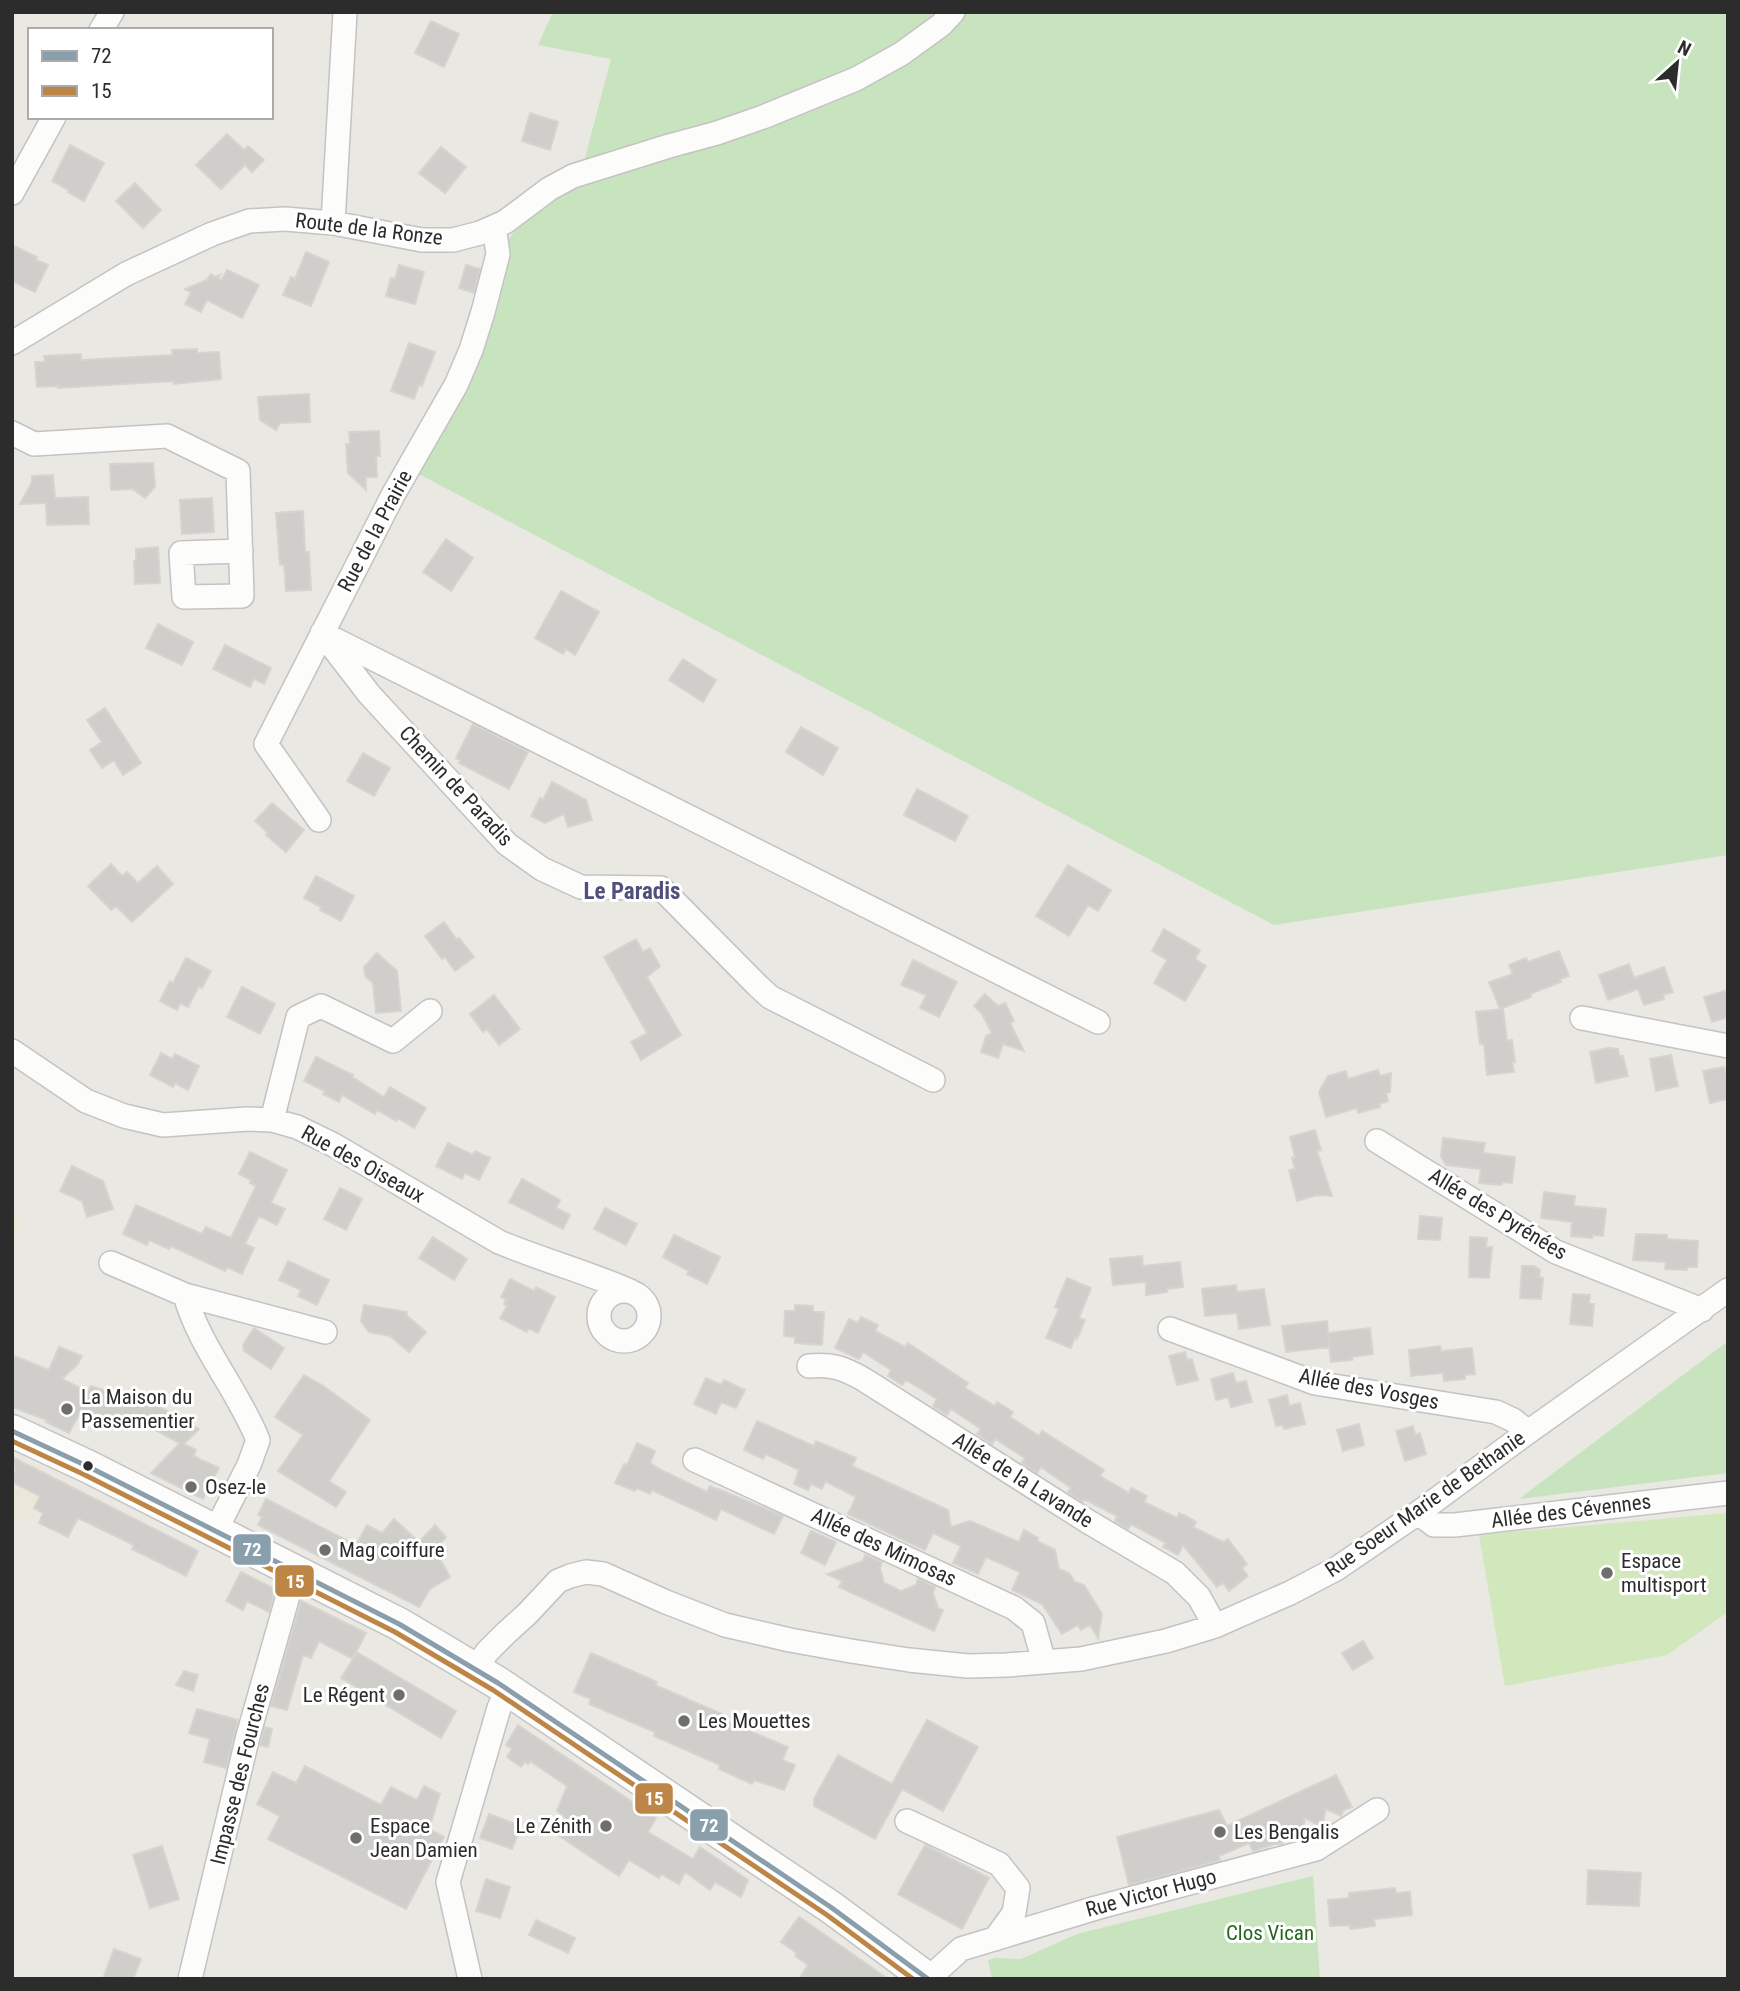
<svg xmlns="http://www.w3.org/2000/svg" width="1740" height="1991" font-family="'Roboto Condensed',sans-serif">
  <rect width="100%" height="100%" fill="#eae8e3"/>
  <!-- education -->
  <path fill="#ece8d9" d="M12,1209L24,1217L12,1243Z
    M12,1456L46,1470L39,1486L53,1493L43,1513L12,1521Z"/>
  <!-- green -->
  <path fill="#c8e4be" d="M553,12H1728V855L1274,925L415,472L508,239L528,217L578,184L611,59L538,45Z
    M1728,1341V1473L1519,1499Z
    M1313,1876L1320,1979H992L988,1960L996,1958L1021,1959L1077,1934Z"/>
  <!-- pitch -->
  <path fill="#d1e7bc" d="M1728,1513V1612L1667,1655L1505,1686L1479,1535Z"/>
  <!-- building -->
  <path fill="#cfceca" stroke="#d5d4cf" stroke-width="2" d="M431,21L459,34L444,67L415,53Z
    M530,113L558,122L550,150L522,141Z
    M227,134L244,150L248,146L264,160L252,172L245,165L221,189L196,165Z
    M70,145L104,163L84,201L68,192L69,190L52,181Z
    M441,147L466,167L445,193L419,173Z
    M135,183L161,210L143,228L116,201Z
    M12,245L37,257L36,260L48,265L35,292L12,281Z
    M306,252L329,262L311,306L283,295L291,277L295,279Z
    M399,265L424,272L415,304L386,296L391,278L395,279Z
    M466,265L480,269L474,293L459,288Z
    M227,270L259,285L242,318L207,300L201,312L185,304L191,292L185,289L207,280L211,274L215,277L220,275L218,278L222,280Z
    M409,343L435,352L422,386L419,385L414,399L391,391Z
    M197,349V353L219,352L221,379L174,384V381L58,388V386L37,387L35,362H45L44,356L81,354V360L173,355L172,350Z
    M309,394L310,422L280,423L276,430L260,420L258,397Z
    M379,431L380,456H376L377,477H366V490L348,473L346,444H350L349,432Z
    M153,463L155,487L145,498L133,489L111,490L110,464Z
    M53,475L55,498L88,497L89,524L47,525L46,503L20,504L32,482V476Z
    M212,498L214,532L182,534L180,500Z
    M303,511L305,552H309L311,590L286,591L284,565H280L276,513Z
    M446,539L473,558L451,591L423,572Z
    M158,547L160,583L135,584L134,561H136V549Z
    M561,591L599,612L575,655L566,649L563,654L535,638Z
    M158,624L193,642L182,665L146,648Z
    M225,645L271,668L264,684L254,679L250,687L213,669Z
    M683,659L716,680L703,702L669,680Z
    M105,708L141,763L123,775L114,760L102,768L90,750L102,742L87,720Z
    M473,724L528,752L509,789L459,763L461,761L456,758Z
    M801,727L838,748L823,775L786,752Z
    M363,753L390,768L374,796L347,781Z
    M552,782L586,800L592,820L568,827L564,814L545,823L531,816L540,798L543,800Z
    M917,789L968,816L955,841L904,815Z
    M272,803L304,830L286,852L266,835L268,833L255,821Z
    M111,864L122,876L127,872L138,883L157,866L173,884L132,922L116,906L111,910L88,886Z
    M1068,865L1111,890L1098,911L1088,905L1069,936L1036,916Z
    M316,876L354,896L341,921L320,910L321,907L304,898Z
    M444,922L457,940L459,938L474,957L455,971L445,957L442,959L425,936Z
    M1164,929L1200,950L1195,959L1206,966L1185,1001L1154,983L1167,960L1152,951Z
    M636,939L643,952L650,948L660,966L647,977L681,1035L641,1060L631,1042L647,1033L604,957Z
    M1559,951L1569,976L1560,979L1561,982L1530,994L1531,997L1500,1009L1489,982L1513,974L1509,965L1526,958L1528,962Z
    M377,953L397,971L401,1011L376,1013L373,983L365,976L364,967Z
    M186,958L211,971L202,988L199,986L188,1007L180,1003L177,1010L160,1001L170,981L173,983Z
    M913,960L957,982L939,1017L920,1008L926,995L901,985Z
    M1629,964L1634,978L1664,967L1673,992L1663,995L1664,999L1644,1005L1638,989L1608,1000L1599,975Z
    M242,987L275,1004L260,1034L227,1017Z
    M1728,990V1017L1712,1022L1704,997Z
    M985,994L998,1006L1005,1003L1014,1021L1010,1023L1024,1051L1003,1044L998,1058L981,1052L986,1036L992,1033L982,1014L974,1006Z
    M494,995L520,1029L499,1045L487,1029L483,1032L470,1014Z
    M1503,1009L1507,1041L1512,1040L1515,1062H1512L1514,1072L1487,1075L1484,1044H1480L1476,1012Z
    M1608,1048L1618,1049L1619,1056H1623L1628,1076L1596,1083L1590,1052Z
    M161,1053L172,1059L175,1054L199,1066L188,1090L175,1083L173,1087L150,1075Z
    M1671,1055L1678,1086L1656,1091L1650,1059Z
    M316,1057L353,1075L352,1077L384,1097L390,1087L426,1108L414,1128L398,1118L396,1121L377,1110L375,1114L342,1095L339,1102L323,1094L325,1091L304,1081Z
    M1724,1067L1728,1083V1099L1710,1103L1703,1071Z
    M1378,1070L1380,1076L1391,1073L1390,1092L1386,1093L1388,1101L1379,1104L1380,1107L1358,1113L1357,1108L1326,1117L1319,1092L1328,1076L1346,1071L1348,1079Z
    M1315,1130L1321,1150L1317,1151L1332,1196L1317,1195L1297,1201L1289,1170L1295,1169L1292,1158L1295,1157L1290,1137Z
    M1443,1138L1485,1143L1483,1153L1515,1157L1512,1183L1502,1182L1501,1185L1479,1183L1481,1169L1446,1165L1441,1156Z
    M448,1143L473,1155L475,1151L490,1158L479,1180L465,1173L462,1179L436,1166Z
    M250,1152L287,1170L271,1203L285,1209L277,1225L259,1216L245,1244L254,1248L242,1274L227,1267L225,1271L171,1246L169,1249L149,1240L147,1245L123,1234L136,1205L202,1234L206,1227L231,1238L256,1186L250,1183L251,1180L239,1174Z
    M72,1166L103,1181L113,1209L87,1217L82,1201L60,1191Z
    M522,1179L560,1200L556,1208L570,1215L563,1229L509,1202Z
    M340,1188L362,1199L346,1230L324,1219Z
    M1544,1192L1575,1196L1574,1206L1606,1209L1603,1236L1593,1235L1592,1238L1571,1236L1572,1222L1541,1218Z
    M605,1208L637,1224L626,1245L594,1229Z
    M1420,1216L1442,1218L1440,1240L1418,1239Z
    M1636,1234L1667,1235V1239L1698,1241L1697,1267H1687V1270L1665,1269L1666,1262L1633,1260Z
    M674,1235L720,1257L707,1284L687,1274L689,1271L663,1257Z
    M433,1237L467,1259L454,1280L419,1258Z
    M1470,1237L1487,1238L1486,1247H1492L1489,1278L1469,1277Z
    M1142,1256L1143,1266L1180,1262L1183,1287L1167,1289V1292L1146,1295V1282L1113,1285L1110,1259Z
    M288,1261L329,1280L317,1305L298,1296L301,1290L279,1280Z
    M1522,1266H1534L1540,1270L1539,1277L1543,1278L1541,1299L1520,1298Z
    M1067,1278L1091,1288L1079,1318L1085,1320L1077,1339L1075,1337L1071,1348L1046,1338L1059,1309L1055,1307Z
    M510,1279L534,1291L536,1287L555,1297L538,1333L528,1328L527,1332L500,1318L507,1306L504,1304L506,1300L501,1297Z
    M1236,1285L1237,1292L1264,1289L1270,1325L1239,1329L1237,1313L1205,1316L1202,1289Z
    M1573,1294L1590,1295L1589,1304H1594L1592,1326L1570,1324Z
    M364,1305L407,1312L406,1315L426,1332L409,1352L390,1336L369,1332L361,1321Z
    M795,1305L813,1306V1312H824L822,1345L795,1343V1337L784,1336L785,1311H795Z
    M861,1317L878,1325L875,1331L905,1347L908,1343L968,1383L965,1388L995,1406L997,1402L1013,1412L1010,1417L1039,1436L1042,1431L1104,1470L1100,1476L1129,1493L1131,1488L1147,1496L1144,1502L1177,1518L1179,1513L1188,1517L1196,1522L1193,1527L1223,1542L1228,1539L1247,1564L1242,1568L1248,1576L1229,1591L1223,1583L1217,1587L1183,1545L1178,1555L1163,1547L1166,1543L1131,1524L1128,1529L1115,1521L1117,1516L1084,1499L1083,1502L1068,1492L1071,1488L1041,1467L1037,1473L1022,1463L1025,1458L1011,1449L995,1439L992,1444L977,1434L981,1429L951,1409L947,1415L933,1406L937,1399L906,1380L902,1385L888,1376L891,1370L863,1352L859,1359L835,1348L849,1319L858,1323Z
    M1327,1321L1328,1333L1370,1328L1373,1354L1352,1357V1360L1331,1362L1328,1337L1330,1347L1286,1352L1282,1326Z
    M254,1328L284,1348L271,1369L244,1351L243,1345Z
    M1440,1346L1441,1351L1472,1348L1475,1374L1465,1375V1379L1444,1381L1443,1373L1411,1376L1409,1350Z
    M59,1347L82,1356L77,1365L62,1379L88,1392L91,1386L143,1403L150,1407L152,1403L199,1429L184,1444L196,1450L193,1456L219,1468L203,1499L151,1473L180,1443L123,1413L115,1425L82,1409L69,1433L46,1422L47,1420L12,1407V1355L49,1370Z
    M1185,1352L1187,1360L1192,1359L1198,1380L1177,1385L1169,1356Z
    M1233,1373L1236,1383L1246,1381L1252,1402L1231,1407L1228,1397L1216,1400L1211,1379Z
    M304,1375L322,1385L370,1420L329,1481L346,1492L336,1507L278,1471L303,1435L275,1417Z
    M706,1378L721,1385L724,1380L745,1390L736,1408L721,1402L716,1414L694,1404Z
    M1287,1395L1289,1406L1300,1403L1305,1424L1284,1429L1283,1425L1276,1426L1269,1400Z
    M757,1421L814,1446L816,1441L856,1458L852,1466L948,1510L951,1527L970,1521L1019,1542L1024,1530L1038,1538L1037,1541L1055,1550L1059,1569L1069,1573L1075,1582L1084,1585L1102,1614L1098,1638L1090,1625L1081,1630L1078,1625L1062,1634L1042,1604L1012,1590L1020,1572L986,1557L978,1574L953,1563L961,1546L933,1533L925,1550L848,1514L856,1497L825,1481L822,1489L811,1484L808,1490L794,1484L799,1470L766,1454L763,1459L744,1450Z
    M1359,1424L1364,1445L1343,1451L1337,1430Z
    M1413,1426L1415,1435L1420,1433L1426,1454L1405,1461L1396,1431Z
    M637,1443L655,1451L650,1463L661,1470L707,1492L710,1486L718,1490V1489L783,1516L774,1534L721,1509L716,1520L652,1490L650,1494L637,1488L635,1491L615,1483L624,1464L627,1465Z
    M12,1457L198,1551L186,1576L132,1549L134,1545L78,1518L68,1537L39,1523L43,1513L34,1508L40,1496L12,1482V1472L16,1471Z
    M266,1499L356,1545L367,1525L382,1533L394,1519L419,1542L435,1525L446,1537L440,1544L447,1551L440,1559L450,1577L430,1589L419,1607L258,1525L262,1517L258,1515Z
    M811,1531L836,1542L825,1565L801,1553Z
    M865,1555L882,1562L880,1568L884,1583L901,1591L916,1585L918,1579L935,1587L933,1593L938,1608L943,1610L934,1631L839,1587L842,1581L827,1574L863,1561Z
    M241,1572L275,1589L269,1612L247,1601L243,1610L226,1601Z
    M301,1601L366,1633L353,1658L356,1652L456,1711L441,1738L341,1678L353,1659L319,1641L311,1658L303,1655L287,1710L271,1706Z
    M1363,1641L1373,1658L1353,1670L1342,1653Z
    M591,1653L657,1682L655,1685L722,1714L721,1719L788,1747L782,1760L795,1765L784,1790L754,1780L752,1784L719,1769L720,1765L654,1736L655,1732L589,1704L591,1699L574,1692Z
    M184,1671L198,1675L193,1691L176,1685Z
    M197,1709L238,1720L226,1768L204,1762L210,1739L189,1733Z
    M927,1720L978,1747L943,1811L902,1789L875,1839L814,1806V1799L838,1755L892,1784Z
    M518,1725L656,1818L648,1832L693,1859L700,1847L748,1880L741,1897L715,1882L710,1890L685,1872L679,1884L661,1874L659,1878L629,1860L619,1876L558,1835L565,1817L557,1811L567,1786L530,1761L528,1764L525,1762L521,1767L507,1757L512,1749L506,1745Z
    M265,1727L272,1729L268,1747L260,1745Z
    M305,1766L381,1805L391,1787L417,1800L424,1786L440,1794L429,1829L444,1837L406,1909L268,1839L280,1816L257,1804L273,1772L296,1783Z
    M1336,1775L1352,1807L1344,1810L1341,1816L1326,1809L1322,1827L1305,1818L1301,1836L1285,1829L1282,1844H1275L1253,1851L1249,1843L1219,1856L1220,1860L1129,1885L1117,1837L1219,1810L1227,1826Z
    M489,1814L521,1826L512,1849L480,1838Z
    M925,1845L989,1878L962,1929L898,1894Z
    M162,1846L179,1899L150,1908L133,1855Z
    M1588,1870L1641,1873L1639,1906L1587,1904Z
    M486,1879L510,1887L500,1918L476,1911Z
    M1395,1888L1396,1893L1410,1892L1412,1915L1374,1919L1375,1926L1350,1929V1925L1330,1926L1328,1900L1349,1898V1893Z
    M799,1917L867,1964L888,1979H799L808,1965L795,1956L797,1953L781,1942Z
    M536,1920L575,1938L568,1953L529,1935Z
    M114,1949L141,1959L133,1979H103Z"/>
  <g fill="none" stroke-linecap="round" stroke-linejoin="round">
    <defs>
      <path id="street" d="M101,30L112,12
        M12,193L54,117
        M333,223L345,12
        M12,343L126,274L212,234L249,221L285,219L333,223L422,240H453L480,233L505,222L549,189L573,176L669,146L717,133L763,117L856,79L901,54L941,25L953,12
        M12,433L34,444L167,436L238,471L242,596L184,597L181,553L241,551
        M322,633L1098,1022
        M326,638L369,694L507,844L542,869L581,887L661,888L758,986L770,997L933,1080
        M319,820L266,744L393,495L456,385L471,350L483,312L498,254L494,227
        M1582,1018L1728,1046
        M12,1051L86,1101L124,1116L163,1125L247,1119L272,1120L297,1127L332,1144L499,1242C542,1260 587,1272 630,1291
        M272,1120L298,1017L321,1006L393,1041L430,1011
        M1377,1141L1556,1252L1702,1310
        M111,1263L185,1295L325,1332
        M599 1316a25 25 0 1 1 50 0a25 25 0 1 1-50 0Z
        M185,1295C199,1346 238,1390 258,1440L249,1465L216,1530
        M1170,1329L1315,1383L1496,1412L1513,1420L1528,1432
        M809,1366C833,1364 843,1368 863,1379L1087,1521L1175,1573L1199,1597L1215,1626
        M695,1460L1014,1608L1033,1623L1044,1662
        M1418,1513L1434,1525H1455L1728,1493
        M475,1670L487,1652L506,1633L527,1614L558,1581L570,1576L586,1572L603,1574L666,1602L725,1625L790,1640L851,1651L909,1660L968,1666L1007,1665L1081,1659L1166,1641L1215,1626L1290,1593L1336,1569L1418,1513L1528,1432L1728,1290
        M907,1821L999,1864L1018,1888L1014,1913L995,1939
        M190,1979L248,1736L295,1571
        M470,1979L448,1882L499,1708L507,1690
        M928,1979L961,1949L1096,1908L1316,1849L1377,1810"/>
      <path id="secondary" d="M12,1431L89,1467L399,1624L498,1683L832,1908L928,1979"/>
    </defs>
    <!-- street casing -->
    <use href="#street" stroke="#c4c3c3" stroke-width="26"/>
    <!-- secondary casing -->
    <use href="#secondary" stroke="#c4c3c3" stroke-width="35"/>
    <!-- street -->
    <use href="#street" stroke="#fcfcfb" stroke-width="23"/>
    <!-- secondary -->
    <use href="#secondary" stroke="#fcfcfb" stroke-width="32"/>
    <defs>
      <path id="bus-1" d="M12,1431L89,1467L399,1624L498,1683L832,1908L928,1979"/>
      <path id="bus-2" d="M12,1441L85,1475L395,1632L493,1690L827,1915L913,1979"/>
    </defs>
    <!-- bus-1 casing -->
    <use href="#bus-1" stroke="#fff" stroke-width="10"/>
    <!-- bus-2 casing -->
    <use href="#bus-2" stroke="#fff" stroke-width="10"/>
    <!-- bus-1 -->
    <use href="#bus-1" stroke="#8a9fac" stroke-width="5"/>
    <!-- bus-2 -->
    <use href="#bus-2" stroke="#be8646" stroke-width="5"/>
  </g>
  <!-- markers -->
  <g fill="#6e6e6c" stroke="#fff" stroke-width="2.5">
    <circle cx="67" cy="1409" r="7"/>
    <circle cx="191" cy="1487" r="7"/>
    <circle cx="325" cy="1550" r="7"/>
    <circle cx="1607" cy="1573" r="7"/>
    <circle cx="399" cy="1695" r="7"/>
    <circle cx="684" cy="1721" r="7"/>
    <circle cx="606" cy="1826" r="7"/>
    <circle cx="1220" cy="1832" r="7"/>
    <circle cx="356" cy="1838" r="7"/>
  </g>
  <circle fill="#2c2c2c" stroke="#fff" stroke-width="2.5" cx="88" cy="1466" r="6"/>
  <g text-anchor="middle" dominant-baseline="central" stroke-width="6" stroke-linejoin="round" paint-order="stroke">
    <!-- street labels -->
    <g font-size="21" fill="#2c2c2c" stroke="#fff">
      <text transform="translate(369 229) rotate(7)">Route de la Ronze</text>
      <text transform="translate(375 531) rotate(-62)">Rue de la Prairie</text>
      <text transform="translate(456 786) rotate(47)">Chemin de Paradis</text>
      <text transform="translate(363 1164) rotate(29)">Rue des Oiseaux</text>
      <text transform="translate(1498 1214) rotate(31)">Allée des Pyrénées</text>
      <text transform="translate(1369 1389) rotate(11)">Allée des Vosges</text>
      <text transform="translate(1023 1480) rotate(32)">Allée de la Lavande</text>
      <text transform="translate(1425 1504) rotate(-35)">Rue Soeur Marie de Bethanie</text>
      <text transform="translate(1571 1511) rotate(-7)">Allée des Cévennes</text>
      <text transform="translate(884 1547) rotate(25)">Allée des Mimosas</text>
      <text transform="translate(240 1774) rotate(-76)">Impasse des Fourches</text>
      <text transform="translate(1151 1893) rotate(-15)">Rue Victor Hugo</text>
    </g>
    <!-- poi labels -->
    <g font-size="21" fill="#2c2c2c" stroke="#fff" text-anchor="start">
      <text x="81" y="1397">La Maison du<tspan x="81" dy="24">Passementier</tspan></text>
      <text x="205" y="1487">Osez-le</text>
      <text x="339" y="1550">Mag coiffure</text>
      <text x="1621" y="1561">Espace<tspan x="1621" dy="24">multisport</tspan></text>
      <text x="385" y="1695" text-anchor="end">Le Régent</text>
      <text x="698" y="1721">Les Mouettes</text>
      <text x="370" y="1826">Espace<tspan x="370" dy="24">Jean Damien</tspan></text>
      <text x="592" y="1826" text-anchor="end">Le Zénith</text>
      <text x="1234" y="1832">Les Bengalis</text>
    </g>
    <!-- park labels -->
    <g font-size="21" fill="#23671f" stroke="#fff">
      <text x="1270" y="1933">Clos Vican</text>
    </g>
    <!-- neighbourhood labels -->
    <g font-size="23" font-weight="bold" fill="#4f507b" stroke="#fff">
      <text x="632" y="891">Le Paradis</text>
    </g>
  </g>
  <g stroke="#fff" stroke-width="2.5">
    <rect x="232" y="1533" width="40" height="33" rx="7" fill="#8a9fac"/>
    <rect x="274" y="1564" width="41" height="34" rx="7" fill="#be8646"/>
    <rect x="634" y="1782" width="40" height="33" rx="7" fill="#be8646"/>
    <rect x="689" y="1808" width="40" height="34" rx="7" fill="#8a9fac"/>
  </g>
  <g font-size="19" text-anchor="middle" font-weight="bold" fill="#fff">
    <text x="252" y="1556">72</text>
    <text x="295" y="1588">15</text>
    <text x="654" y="1805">15</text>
    <text x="709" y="1832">72</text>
  </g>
  <!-- border -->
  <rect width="1740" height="1991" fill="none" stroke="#2c2c2c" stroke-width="28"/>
  <!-- legend -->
  <rect x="28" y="28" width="245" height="91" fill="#ffffff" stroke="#ababab" stroke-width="2"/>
  <rect x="42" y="51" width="35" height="10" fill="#8a9fac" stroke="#ababab" stroke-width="2"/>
  <text x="91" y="63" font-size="21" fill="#2c2c2c">72</text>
  <rect x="42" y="86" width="35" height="10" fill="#be8646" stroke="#ababab" stroke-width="2"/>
  <text x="91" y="98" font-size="21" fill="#2c2c2c">15</text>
  <!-- north arrow -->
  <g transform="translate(1677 63) rotate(27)" stroke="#ffffff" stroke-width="5" paint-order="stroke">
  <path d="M0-5L12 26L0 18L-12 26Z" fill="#2c2c2c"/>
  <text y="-10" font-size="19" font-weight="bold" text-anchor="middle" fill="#2c2c2c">N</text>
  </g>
</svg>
